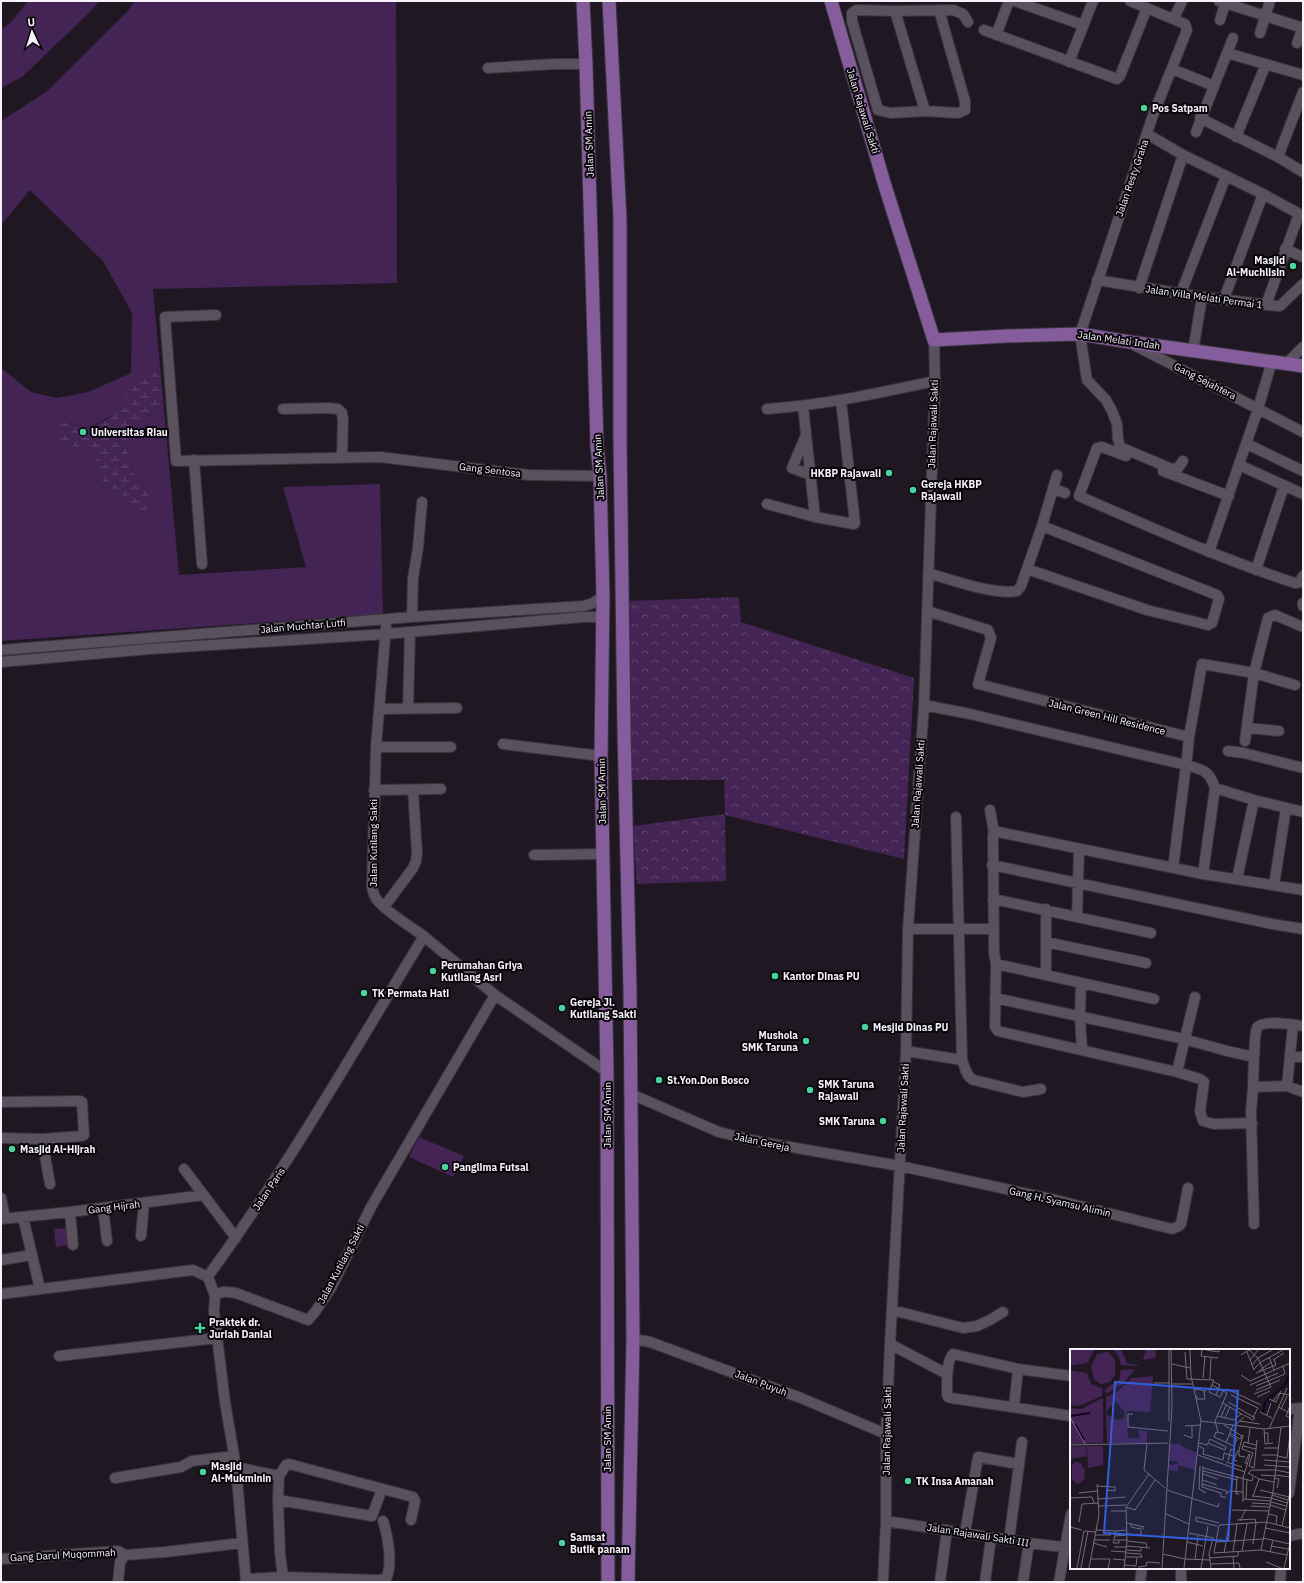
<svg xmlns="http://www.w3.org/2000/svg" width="1304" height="1583" font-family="'IBM Plex Sans',sans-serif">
  <defs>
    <pattern id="forest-crowns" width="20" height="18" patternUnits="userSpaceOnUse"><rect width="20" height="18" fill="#442455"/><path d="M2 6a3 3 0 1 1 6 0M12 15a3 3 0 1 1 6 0" fill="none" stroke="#60446e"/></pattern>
    <pattern id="wetland-marsh" width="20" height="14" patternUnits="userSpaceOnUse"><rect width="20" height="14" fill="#442455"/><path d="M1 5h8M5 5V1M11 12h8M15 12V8" fill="none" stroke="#60446e"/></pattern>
  </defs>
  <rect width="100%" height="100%" fill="#1f1823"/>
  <!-- green -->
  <path fill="#442455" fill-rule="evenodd" d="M28,1H99L89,13L22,77L1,88V30L11,22Z
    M135,1H396L397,283L153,289L179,575L306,567L283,487L380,484L383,614L1,641V368L31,392L57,398L88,392L131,373L132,313L103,261L30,190L1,225V121L46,92L127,12ZM162,402L131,433L126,443L132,471L148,492L136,513L122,495L101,480L94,452L67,444L62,422L89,428L113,415Z
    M419,1137L464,1156L453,1177L409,1157Z
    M67,1228L69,1245L56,1247L54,1229Z"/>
  <!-- forest -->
  <path fill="url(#forest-crowns)" d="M739,597L741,622L914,678L904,859L725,815L726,881L637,884L633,826L725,814L724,780H632L629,601Z"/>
  <!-- wetland -->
  <path fill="url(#wetland-marsh)" d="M158,364L162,402L131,433L126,443L132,471L148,492L151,502L143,517L136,513L122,495L101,480L94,452L67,444L58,437V426L62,422L89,428C97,424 108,420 114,414C130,397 134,373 158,364Z"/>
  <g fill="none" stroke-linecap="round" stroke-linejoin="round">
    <defs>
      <path id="minor" d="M1015,1L1083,25
        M1130,1L1185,24L1187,30L1152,118L1080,334L1087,380L1106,400L1112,411L1117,424L1118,439L1120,447L1172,469L1178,468L1183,461
        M1219,1L1303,28
        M939,10L965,101V110L958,113L925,111L891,113L878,110L852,21V13L857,10L895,11L953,10L963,14L968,22
        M895,11L925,111
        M1174,18L1182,1
        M1220,20L1226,1
        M984,30L1117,79L1120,76L1147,8
        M1260,33L1270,1
        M996,35L1009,1
        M1297,43L1303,27
        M1227,53L1303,75
        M1069,62L1093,1
        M488,68L554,64H586
        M1172,69L1214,86
        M1200,118L1278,157L1303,172
        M1196,132L1233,38
        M1147,134L1183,155L1263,194L1303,216
        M1236,137L1266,64
        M1278,157L1303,92
        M1285,249L1303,257
        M1097,280L1202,297L1277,306H1280L1303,284
        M1139,288L1183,155
        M1181,293L1226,176
        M1224,299L1263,194
        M1266,305L1299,214
        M216,315L165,317L176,461L380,457L529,475L600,476
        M1134,345L1303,432
        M1193,351L1202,297
        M1286,364L1303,347
        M803,406L815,517
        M283,409L329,408L338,409L342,413L343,420L342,457
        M767,409C824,405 879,393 935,381
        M806,435L792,468L811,475
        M1247,444L1303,471
        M1126,456L1102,447L1097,448L1079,496C1150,527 1221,559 1295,583L1300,582L1303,576
        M194,460L202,564
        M1239,465L1303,494
        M1163,471L1229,496
        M1054,489L1065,493
        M767,504L815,517L854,524L855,523L841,401
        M1042,526L1057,475
        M1209,552L1258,409L1272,361
        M1256,570L1284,486
        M928,573C953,580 992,595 1017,591L1021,586L1042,526L1217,595L1219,599L1212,623L1208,625L1147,610L1027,569
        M1303,603V606
        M927,611L988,630L991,638L978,684L1189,737L1202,664L1254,673L1295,685
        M412,617L413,578L418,548L422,502
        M386,627L376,747L372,887C373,892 374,897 378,901C386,911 409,926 421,934L495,995L607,1072
        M1,650L412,617L584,606L593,603L603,596
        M1,662L150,649L386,634L584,617H596L603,621
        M924,705L970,714L1186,765C1203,770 1209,770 1215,788L1254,800L1303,812
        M408,708L410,632
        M380,709L457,708
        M1247,728L1279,731
        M1245,741L1254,673L1268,618L1275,615L1303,627
        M503,744L601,756
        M376,747H451
        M1228,751L1244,753L1303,768
        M1187,758L1189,737
        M374,790L441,789
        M990,810L994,833L993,835L994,952L996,964L995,1027L998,1031L1177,1072L1200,1079L1204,1082L1200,1111L1203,1121L1214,1124L1252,1123
        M956,817L962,1060C965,1067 966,1077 974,1080L1023,1092L1041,1089
        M994,833L998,832L1203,874L1303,890
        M534,855L603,854
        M992,865L1272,924L1303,929
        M1173,868L1186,765
        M1203,874L1215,788
        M1237,879L1254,800
        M1274,885L1286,808
        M993,899L1151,933
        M384,907L413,868L416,861L417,853L413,790
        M1046,909V975
        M1077,917L1079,850
        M908,929H993
        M1046,942L1146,963
        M996,964L1154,999
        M1081,983L1080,1016L1082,1050
        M995,998L1184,1039L1227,1051L1254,1057L1253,1087L1287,1086L1293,1025
        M906,1051L962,1060
        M1254,1057C1255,1048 1254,1036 1257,1028C1261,1019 1294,1025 1303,1026
        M1291,1057H1303
        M1177,1072L1195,997
        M1287,1086L1303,1092
        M1253,1087L1251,1112L1254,1224
        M631,1094L719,1132L756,1141L900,1166L1056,1200L1172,1229L1179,1226L1181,1224L1188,1188
        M1,1102L80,1101L82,1102L84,1135L82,1136L42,1139L1,1138
        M42,1139L50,1184
        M184,1169L236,1238
        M1,1198L5,1218
        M103,1208L107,1241
        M70,1212L73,1245
        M23,1217L40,1289
        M1,1219L70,1212L204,1195
        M141,1236L144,1203
        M1,1260L32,1255
        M1,1294L193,1270L208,1277
        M215,1296L208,1277L211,1272C289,1165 355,1049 424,936
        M892,1310L963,1328L977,1326L990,1320L1003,1312
        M633,1339L650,1342L801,1398L886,1434
        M890,1344L947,1374
        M59,1356L217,1338
        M1071,1376L1018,1369L953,1354C946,1361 947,1384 947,1394L948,1397L951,1398L1071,1416
        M1014,1407L1018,1369
        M1289,1409L1303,1408
        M236,1467L279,1476L286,1465L289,1464L413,1497L415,1501L411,1520
        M279,1476L278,1500L372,1516L382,1489
        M115,1478L181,1467L192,1461L234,1456
        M1289,1493L1300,1408
        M278,1500L280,1553L283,1577
        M886,1521L1029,1543L1071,1548
        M965,1533L978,1457L1019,1464
        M1289,1536L1303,1533
        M1009,1540L1022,1442
        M1,1559L118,1551L125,1555
        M246,1579L283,1577L378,1580L386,1579C393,1564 388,1536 383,1521
        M118,1582L120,1562L125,1555L165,1552L242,1543
        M246,1582L236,1467L225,1402L214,1312L215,1296C222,1290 228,1292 236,1293L308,1320L315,1312L331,1288L371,1207L495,995
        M883,1582L886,1521V1434L890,1344L906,1051L908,929L924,705L935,381L934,340
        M940,1582L947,1530
        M985,1582L991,1538
        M1023,1582L1029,1543
        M1059,1582L1071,1514
        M1140,1582L1142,1568
        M1181,1582V1568
        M1280,1582L1281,1568"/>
      <path id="major" d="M583,1L586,64L597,446L600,476L603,596L601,756L607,1072L608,1582
        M609,1L620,219V440L624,731L630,990L633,1339L628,1582
        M831,1L885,186L934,340L1007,336L1080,334L1130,342L1303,366"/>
    </defs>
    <!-- minor casing -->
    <use href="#minor" stroke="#39343c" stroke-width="12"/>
    <!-- major casing -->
    <use href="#major" stroke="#39343c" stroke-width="15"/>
    <!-- minor -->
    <use href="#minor" stroke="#59515d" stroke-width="10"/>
    <!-- major -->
    <use href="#major" stroke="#855c9c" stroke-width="13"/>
  </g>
  <!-- markers -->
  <g fill="#4ad49c" stroke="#070509" stroke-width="1.5">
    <circle cx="1144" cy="108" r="4"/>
    <circle cx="1293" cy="266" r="4"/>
    <circle cx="83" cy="432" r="4"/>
    <circle cx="889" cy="473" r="4"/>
    <circle cx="913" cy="490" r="4"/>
    <circle cx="433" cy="971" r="4"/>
    <circle cx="775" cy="976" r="4"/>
    <circle cx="364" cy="993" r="4"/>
    <circle cx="562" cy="1008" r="4"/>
    <circle cx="865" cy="1027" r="4"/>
    <circle cx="806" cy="1041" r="4"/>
    <circle cx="659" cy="1080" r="4"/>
    <circle cx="810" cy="1090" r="4"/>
    <circle cx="883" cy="1121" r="4"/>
    <circle cx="12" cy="1149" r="4"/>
    <circle cx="445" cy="1167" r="4"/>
    <path d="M198 1322h4v4h4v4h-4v4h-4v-4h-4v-4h4z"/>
    <circle cx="203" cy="1472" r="4"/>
    <circle cx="908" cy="1481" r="4"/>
    <circle cx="562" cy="1543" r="4"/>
  </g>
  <g text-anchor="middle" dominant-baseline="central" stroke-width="4" stroke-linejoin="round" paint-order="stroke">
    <!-- poi labels -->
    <g font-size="10" font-weight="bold" fill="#f7f2fa" stroke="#070509" text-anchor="start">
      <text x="1152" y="108">Pos Satpam</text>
      <text x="1285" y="260" text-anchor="end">Masjid<tspan x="1285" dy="12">Al-Muchlisin</tspan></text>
      <text x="91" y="432">Universitas Riau</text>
      <text x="881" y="473" text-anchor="end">HKBP Rajawali</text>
      <text x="921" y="484">Gereja HKBP<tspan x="921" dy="12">Rajawali</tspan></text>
      <text x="441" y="965">Perumahan Griya<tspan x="441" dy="12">Kutilang Asri</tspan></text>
      <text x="783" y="976">Kantor Dinas PU</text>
      <text x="372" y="993">TK Permata Hati</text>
      <text x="570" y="1002">Gereja Jl.<tspan x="570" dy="12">Kutilang Sakti</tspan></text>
      <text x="873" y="1027">Mesjid Dinas PU</text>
      <text x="798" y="1035" text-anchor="end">Mushola<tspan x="798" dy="12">SMK Taruna</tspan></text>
      <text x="667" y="1080">St.Yon.Don Bosco</text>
      <text x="818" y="1084">SMK Taruna<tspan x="818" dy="12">Rajawali</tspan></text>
      <text x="875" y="1121" text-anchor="end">SMK Taruna</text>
      <text x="20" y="1149">Masjid Al-Hijrah</text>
      <text x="453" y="1167">Panglima Futsal</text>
      <text x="209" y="1322">Praktek dr.<tspan x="209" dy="12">Juriah Danial</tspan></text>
      <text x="211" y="1466">Masjid<tspan x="211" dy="12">Al-Mukminin</tspan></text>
      <text x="916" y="1481">TK Insa Amanah</text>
      <text x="570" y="1537">Samsat<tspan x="570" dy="12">Butik panam</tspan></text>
    </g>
    <!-- street labels -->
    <g font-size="10" fill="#f7f2fa" stroke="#070509">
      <text transform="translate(863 111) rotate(73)">Jalan Rajawali Sakti</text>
      <text transform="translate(589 144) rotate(-92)">Jalan SM Amin</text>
      <text transform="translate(1132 178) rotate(-71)">Jalan Resty Graha</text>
      <text transform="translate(1204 297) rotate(8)">Jalan Villa Melati Permai 1</text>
      <text transform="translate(1119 340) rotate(8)">Jalan Melati Indah</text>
      <text transform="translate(1205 381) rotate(27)">Gang Sejahtera</text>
      <text transform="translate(933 424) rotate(-88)">Jalan Rajawali Sakti</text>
      <text transform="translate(599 467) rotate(-93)">Jalan SM Amin</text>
      <text transform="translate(490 470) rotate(7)">Gang Sentosa</text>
      <text transform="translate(303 626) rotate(-5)">Jalan Muchtar Lutfi</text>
      <text transform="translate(1107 717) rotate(14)">Jalan Green Hill Residence</text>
      <text transform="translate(918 784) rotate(-86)">Jalan Rajawali Sakti</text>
      <text transform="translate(602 791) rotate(-91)">Jalan SM Amin</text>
      <text transform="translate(373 843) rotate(-90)">Jalan Kutilang Sakti</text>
      <text transform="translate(903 1108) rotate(-87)">Jalan Rajawali Sakti</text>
      <text transform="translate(607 1115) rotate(-90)">Jalan SM Amin</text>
      <text transform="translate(762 1142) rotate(12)">Jalan Gereja</text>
      <text transform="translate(269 1189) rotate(-56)">Jalan Paris</text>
      <text transform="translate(1060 1202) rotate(13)">Gang H. Syamsu Alimin</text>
      <text transform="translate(114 1207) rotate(-7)">Gang Hijrah</text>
      <text transform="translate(341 1264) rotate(-62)">Jalan Kutilang Sakti</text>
      <text transform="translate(761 1383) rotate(21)">Jalan Puyuh</text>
      <text transform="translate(887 1431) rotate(-89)">Jalan Rajawali Sakti</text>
      <text transform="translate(607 1439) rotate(-90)">Jalan SM Amin</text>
      <text transform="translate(978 1535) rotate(9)">Jalan Rajawali Sakti III</text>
      <text transform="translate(63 1555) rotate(-3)">Gang Darul Muqommah</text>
    </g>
  </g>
  <!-- overview -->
  <g transform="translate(1070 1349)">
    <rect width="220" height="220" fill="#1f1823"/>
    <path d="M0,1H24L17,14L0,17ZM44,1H51L57,14L68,16L74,1L68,17L51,16L49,8ZM76,1H86L85,9L73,11ZM38,3L45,11V26L40,33L31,35L24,30L21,18L27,5ZM65,20L53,35L36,45L35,40L49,31L51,21ZM0,21L17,24L21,35L33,40L32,47L9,57L0,56ZM83,27L80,63L57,62L58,89H70L68,81L77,82V94H37L36,65L47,71L54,70L55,64L46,52L36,63V48L48,42L62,29ZM16,97L17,107L0,110V98ZM5,113L11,114L15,122L14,131L8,135L2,131V116Z" fill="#442455"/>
    <path d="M100,95H111V97L127,104L125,121L108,116V122L99,121V116L108,115V112H99ZM17,97H33V116L18,119Z" fill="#442455"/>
    <path d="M33,49V94L0,95V59L11,60Z" fill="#442455"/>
    <path fill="none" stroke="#160023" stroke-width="2" d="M193,64L195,53L215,36L220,24M0,67L20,64M5,75L14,91"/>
    <path fill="none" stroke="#756f79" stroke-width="1" d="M120,1L121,27L131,72L194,80L220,77M132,1L131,7L148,9M136,1L149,3V1M115,3L117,30L144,31L139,43M177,3L184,21M171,6L179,1L188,9L201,38L184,45M199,8L204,21M180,11L188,1M203,11L214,4M102,15L120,19M182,16L188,9L202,1M184,20L191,13L213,1M189,22L201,13M186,24L206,16L204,10M171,26L180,32L220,14M133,29L135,7M140,30L141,8M144,33L150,36L146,46M84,34H100M102,35H122M142,36L157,44L145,72L148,83L154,85M180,36L208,24M186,37L215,25L213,17M157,40L191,56M186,41L210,31M126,42V40L136,42M139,43L150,48L153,42M161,46L188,59L183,68M127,47V50H135L134,41M187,48L200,42M199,50L206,53L211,42M203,52L209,44L220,46M158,53L185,69L183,71L174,66M153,54L173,66M208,58L220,64M211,60L217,47M190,63L202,69M63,65H58V78L98,82M197,66L201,54M147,67L164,71L171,65M0,68L15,95M151,68L156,56M155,69L160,58M220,69L216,67L220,57M99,72V1M169,72L190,75M154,76L172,87M165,76L174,68M115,77L131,76M194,80L195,95L203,94M199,80L217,39M148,84L146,83L144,88L164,97L167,90L159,86M160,84L170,90L172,87M194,84H198V94M114,86L122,89V77M173,86L169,101V107L175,108M129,94L137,96L140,90L156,98M138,94L155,101L156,98M156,94L163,76M178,94L180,79M77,95L74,121L95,139M0,96L98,94M129,97L134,100L133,105L153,111L154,104L163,107M173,97L186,100M194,99H209M183,104L179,117L184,119L187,91M183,104L172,100L174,93L186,96M128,106L175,123M192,106H208M208,107L217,109L220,85M194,111L220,113M158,112L161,100L165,102M167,112L164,111L168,101M156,113L172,118M194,116L220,118M130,117L129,140L136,144M133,117L132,138L151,144V148H156M133,119L182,132L183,128M206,121L220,124M133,122L167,131M178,124L189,130M133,125L148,130M178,125L181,121H206M191,126L205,127M205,126L220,128M167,127L166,145H169M205,129L209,130L207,139M133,131L147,136M132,135L157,142L156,145L160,142L173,143M27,137L45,138V142L36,141M97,141L148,158L149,154M190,141L219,148M9,144L27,142M202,146L218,151M182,147L202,149M183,147L189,130L204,133M0,149L22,148L24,154M201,149L217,154M28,150L56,148M173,150L201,152M176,150L177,130M173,153V129L180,106L179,105L175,114L177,115M201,153L216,157M182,154L200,155M200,156L216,161M29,157L56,156M181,157L200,158M56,158L79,125M162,161L199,162M41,162H56M96,165L119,175M198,165L207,167L206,175M167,171L185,170L186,174M170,172L176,160M9,173L12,155L29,154M196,173L149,176L144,204L191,201L217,206M196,173L220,179M57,174L74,178L73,180M61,175V178L70,180L71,178M147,177L126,172V168L149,174M212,177L220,143M0,178L12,181M195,179L220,184M26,181L46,182M119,184L144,189M57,185L71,186V180M25,186H41M45,187L57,186M193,189L220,195M24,191H40M44,191H57M49,191V194H43L46,182L57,181M57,192L76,194L77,198M117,193L133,197M146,193L193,190M23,194L37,198M183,195L186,174M57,197L80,199M201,197L218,200M44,198H57M57,201L71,202V199M191,201L203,142L211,78M41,202L56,203M172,202L177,175M163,203L167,175M200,203L203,191M154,204L159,176M93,205L115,210M163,207L164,219M56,208H72L71,205L56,204M140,209L168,207V203M21,210H40L38,219M43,210L55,211M115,210L140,211M125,211L128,186M196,213L211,219M141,215L169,214L170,219M54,216L66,217L67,209M68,218L76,217L77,213L90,214M7,219L14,182L26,183M11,219L18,182M19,219L29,166L27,135M54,219L57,192L56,158L65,161L85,131M92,219L102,58L101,1M114,219L131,72M131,219L138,177M141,219L139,205L143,189M214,219L220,194"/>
    <path fill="#335edb" fill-opacity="0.15" stroke="#335edb" stroke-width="2" d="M45,33L168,42L158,192L34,184Z"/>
    <rect width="220" height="220" fill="none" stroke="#f7f2fa" stroke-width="2"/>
  </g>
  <!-- border -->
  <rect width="1304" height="1583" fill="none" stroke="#f7f2fa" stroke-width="4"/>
  <!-- north arrow -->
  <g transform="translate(32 32) rotate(356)" stroke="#070509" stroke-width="3" paint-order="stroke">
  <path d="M0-3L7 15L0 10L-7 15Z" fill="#f7f2fa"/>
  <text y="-6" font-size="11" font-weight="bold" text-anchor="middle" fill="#f7f2fa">U</text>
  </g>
</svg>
